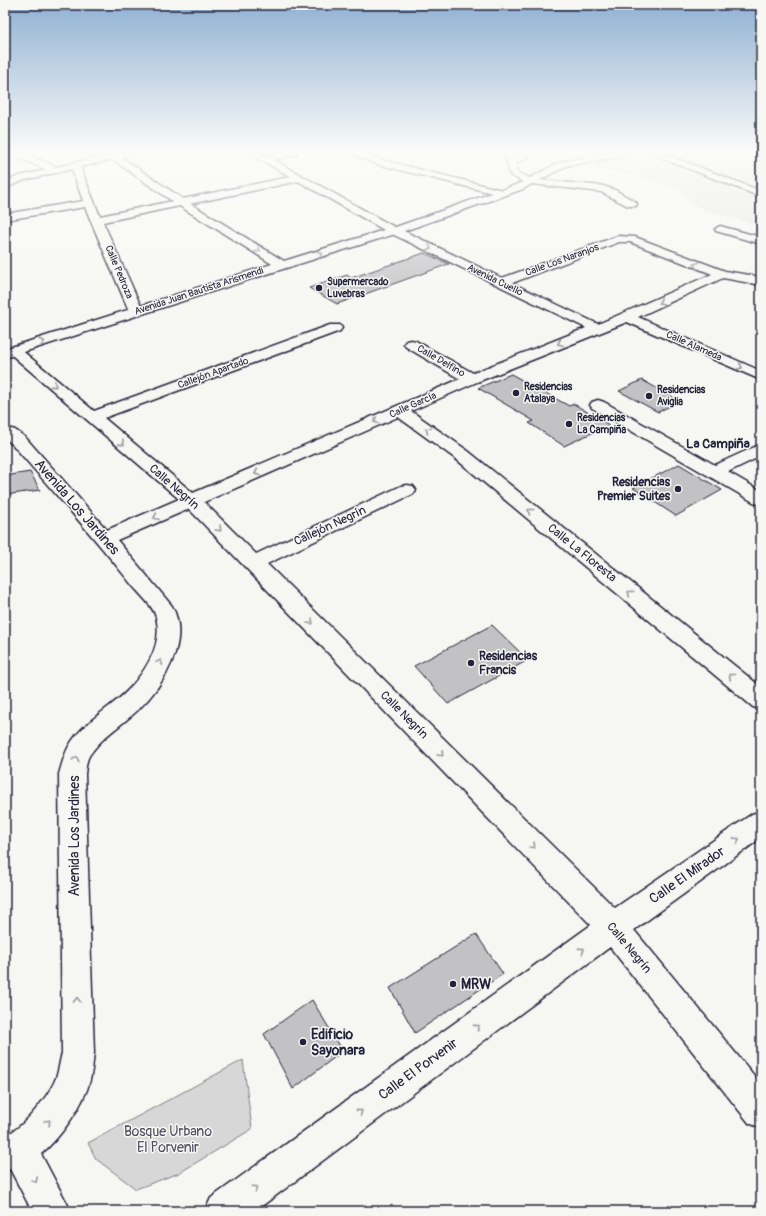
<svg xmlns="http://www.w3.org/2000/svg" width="766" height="1216" font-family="Pangolin,sans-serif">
  <rect width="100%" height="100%" fill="#f6f6f2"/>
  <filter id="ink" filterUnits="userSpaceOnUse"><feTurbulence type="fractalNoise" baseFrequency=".025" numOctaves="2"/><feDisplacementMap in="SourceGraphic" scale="8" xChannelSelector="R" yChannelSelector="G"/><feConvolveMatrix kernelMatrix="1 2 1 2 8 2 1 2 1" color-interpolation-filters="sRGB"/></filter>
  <g filter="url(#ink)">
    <!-- built -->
    <path fill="#e6e6e4" d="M626,153H761V226L703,209L684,199L691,198L676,189L654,181L575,164L627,155Z
      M5,154L16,155L29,162L5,168Z"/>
    <!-- green -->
    <path fill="#d7d7d7" stroke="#7c7c89" d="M243,1060L252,1129L179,1173L136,1189L96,1159L88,1143Z"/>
    <!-- building -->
    <path fill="#c2c2c4" stroke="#22223b" d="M424,253L449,264L337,304L309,288L347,275L351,278Z
      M511,374L569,406L574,404L609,425L564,446L529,423L534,421L478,388Z
      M642,380L680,401L658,412L619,391Z
      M679,464L722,490L676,516L633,488Z
      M30,472L40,490L5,495V476Z
      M492,625L528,660L448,704L414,666Z
      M476,934L503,974L415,1033L390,988Z
      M312,1000L343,1051L293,1089L264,1034Z"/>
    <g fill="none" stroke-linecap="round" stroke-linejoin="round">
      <defs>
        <path id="street" d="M9,153L28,154L56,167L116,153H132L131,155L80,167L100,216L299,175L304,178L299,181L103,222L143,311L141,314H131L129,311L85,207L5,220V214L83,201L72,169L25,180L5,188V182L19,176L46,170Z
          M279,153H297L296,155L264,162L259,159L261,157Z
          M350,153H363L382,160L502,190L523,182L510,175L506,157L503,153H512L515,157L522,153H531L528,158L516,163L517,172L530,178L560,162L606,153H626L622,156L566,166L540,180L603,186L615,190L636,202L637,204L636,206H628L601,192L532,184L523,189L404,231L502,278L618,236L635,237L725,271L761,277V285L723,278L638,317L761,371V380L627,322L477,382L411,411L468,451L761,687V709L753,707L456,459L398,417L204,502L256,554L401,486L407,485L413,486L416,490L413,494L267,564L615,908L752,814L761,811V838L634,930L761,1084V1128L749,1123L610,947L255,1211H205L211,1198L591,925L189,509L117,540L172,606C191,641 164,685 138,710C122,725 101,737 89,756C86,761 86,768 85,774L94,1053C93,1062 92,1072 90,1080C84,1105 60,1138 41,1154L71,1211H32L10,1169L5,1171V1135C23,1130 52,1092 57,1075C59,1068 60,1060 62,1053L59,774C62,764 64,755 69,746C83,721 112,708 130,688C147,669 163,643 156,617C153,605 139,594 132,585C94,537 53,491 13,445L5,438V427L15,430L25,437L107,530L179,499L7,351L9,348L14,347L19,348L94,411L330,325H340L342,328L340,331L104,418L193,493L460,379L406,347L404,344L406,341L411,340L416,341L473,373L586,328L390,233L389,231L390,229L492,193L376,164ZM619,242H630L712,274L598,324L512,283Z
          M649,153H662L761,191V197Z
          M720,226L761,237V244L716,231L715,229Z
          M598,400L604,402L715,465L761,444V456L728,472L761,491V505L755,503L592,408L590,405L592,402Z"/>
        <path id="secondary" d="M103,153H115L186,201L284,261L384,230L249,153H261L398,229L400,231L398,233L286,268L5,358V349L272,264L178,205Z"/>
      </defs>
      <!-- street casing -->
      <use href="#street" stroke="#22223b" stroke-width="3"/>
      <!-- secondary casing -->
      <use href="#secondary" stroke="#22223b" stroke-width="3"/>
      <!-- street -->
      <use href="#street" fill="#f6f6f2" fill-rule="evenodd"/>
      <!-- secondary -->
      <use href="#secondary" fill="#f6f6f2" fill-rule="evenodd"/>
    </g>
    <!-- one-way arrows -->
    <defs><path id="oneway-chevron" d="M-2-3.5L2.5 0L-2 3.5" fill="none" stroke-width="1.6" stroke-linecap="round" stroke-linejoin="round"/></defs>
    <g stroke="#9797a0">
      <use href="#oneway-chevron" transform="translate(429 248) rotate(26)"/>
      <use href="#oneway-chevron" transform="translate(258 250) rotate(32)"/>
      <use href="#oneway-chevron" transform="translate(320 254) rotate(-17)"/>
      <use href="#oneway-chevron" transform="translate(696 265) rotate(-159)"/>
      <use href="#oneway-chevron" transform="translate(661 302) rotate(156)"/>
      <use href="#oneway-chevron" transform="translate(42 342) rotate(-18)"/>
      <use href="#oneway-chevron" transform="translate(560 343) rotate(158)"/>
      <use href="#oneway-chevron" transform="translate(740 367) rotate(24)"/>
      <use href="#oneway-chevron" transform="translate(54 385) rotate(40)"/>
      <use href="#oneway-chevron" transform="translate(376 421) rotate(156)"/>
      <use href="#oneway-chevron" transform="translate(428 430) rotate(-145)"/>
      <use href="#oneway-chevron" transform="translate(122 443) rotate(40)"/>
      <use href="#oneway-chevron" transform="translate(257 473) rotate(156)"/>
      <use href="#oneway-chevron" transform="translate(530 511) rotate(-141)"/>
      <use href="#oneway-chevron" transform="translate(156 517) rotate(157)"/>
      <use href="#oneway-chevron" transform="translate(219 529) rotate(45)"/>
      <use href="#oneway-chevron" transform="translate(630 593) rotate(-141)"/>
      <use href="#oneway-chevron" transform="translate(311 622) rotate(45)"/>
      <use href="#oneway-chevron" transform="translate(160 662) rotate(-66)"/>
      <use href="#oneway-chevron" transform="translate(731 676) rotate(-141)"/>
      <use href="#oneway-chevron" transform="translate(441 754) rotate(45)"/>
      <use href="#oneway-chevron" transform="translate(76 759) rotate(-74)"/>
      <use href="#oneway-chevron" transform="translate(737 840) rotate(-35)"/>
      <use href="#oneway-chevron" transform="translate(533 846) rotate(45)"/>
      <use href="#oneway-chevron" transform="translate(582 950) rotate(-36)"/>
      <use href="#oneway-chevron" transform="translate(77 1000) rotate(-91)"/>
      <use href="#oneway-chevron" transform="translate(477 1027) rotate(-36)"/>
      <use href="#oneway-chevron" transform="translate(360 1112) rotate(-36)"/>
      <use href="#oneway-chevron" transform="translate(48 1122) rotate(-47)"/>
      <use href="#oneway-chevron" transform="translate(35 1180) rotate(63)"/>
      <use href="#oneway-chevron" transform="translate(255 1188) rotate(-36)"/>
    </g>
  </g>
  <!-- sky -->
  <linearGradient id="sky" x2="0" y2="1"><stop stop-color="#90b1d3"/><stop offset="0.47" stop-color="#fbfbf9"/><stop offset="1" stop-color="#fbfbf9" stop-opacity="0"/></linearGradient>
  <rect width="766" height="323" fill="url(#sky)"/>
  <!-- markers -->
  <g fill="#22223b" stroke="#f6f6f2" stroke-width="1.5">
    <circle cx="319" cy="288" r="4"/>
    <circle cx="516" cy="393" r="4"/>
    <circle cx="649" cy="396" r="4"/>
    <circle cx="569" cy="424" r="4"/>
    <circle cx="678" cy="489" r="4"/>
    <circle cx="471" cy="663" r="4"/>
    <circle cx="453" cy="984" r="4"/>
    <circle cx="303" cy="1042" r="4"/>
  </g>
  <g text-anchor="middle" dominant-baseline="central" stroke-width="3" stroke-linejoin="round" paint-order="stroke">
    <!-- far-street labels -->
    <g font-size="10" fill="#22223b" stroke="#f6f6f2">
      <text transform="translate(562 260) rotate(-20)">Calle Los Naranjos</text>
      <text transform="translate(119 272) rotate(67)">Calle Pedroza</text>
      <text transform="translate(495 280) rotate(26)">Avenida Cuello</text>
      <text transform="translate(199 291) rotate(-18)">Avenida Juan Bautista Arismendi</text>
      <text transform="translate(694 346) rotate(24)">Calle Alameda</text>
      <text transform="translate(441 361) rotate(30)">Calle Delfino</text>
      <text transform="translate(213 373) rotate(-20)">Callejón Apartado</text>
      <text transform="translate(413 405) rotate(-24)">Calle García</text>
    </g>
    <!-- far-poi labels -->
    <g font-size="10" font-weight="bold" fill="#22223b" stroke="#f6f6f2" text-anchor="start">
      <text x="327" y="282">Supermercado<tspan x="327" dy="12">Luvebras</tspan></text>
      <text x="524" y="387">Residencias<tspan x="524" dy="12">Atalaya</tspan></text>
      <text x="657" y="390">Residencias<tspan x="657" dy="12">Aviglia</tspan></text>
      <text x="577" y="418">Residencias<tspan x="577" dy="12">La Campiña</tspan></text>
    </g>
    <!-- poi labels -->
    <g font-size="12" font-weight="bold" fill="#22223b" stroke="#f6f6f2" text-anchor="end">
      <text x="670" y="482">Residencias<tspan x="670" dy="14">Premier Suites</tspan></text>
      <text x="479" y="656" text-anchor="start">Residencias<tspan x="479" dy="14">Francis</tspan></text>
    </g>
    <!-- street labels -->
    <g font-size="12" fill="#22223b" stroke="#f6f6f2">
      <text transform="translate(174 487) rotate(41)">Calle Negrín</text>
      <text transform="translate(330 526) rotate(-25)">Callejón Negrín</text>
      <text transform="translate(582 553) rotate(39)">Calle La Floresta</text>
      <text transform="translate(404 715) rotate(45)">Calle Negrín</text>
      <text transform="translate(629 948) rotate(50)">Calle Negrín</text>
    </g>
    <!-- far-district labels -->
    <g font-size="13" font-weight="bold" fill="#22223b" stroke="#f6f6f2">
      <text x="718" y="444">La Campiña</text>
    </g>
    <!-- near-street labels -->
    <g font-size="14" fill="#22223b" stroke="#f6f6f2">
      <text transform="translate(77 507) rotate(49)">Avenida Los Jardines</text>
      <text transform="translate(74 836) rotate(-90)">Avenida Los Jardines</text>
      <text transform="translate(687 875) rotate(-35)">Calle El Mirador</text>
      <text transform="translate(418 1069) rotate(-36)">Calle El Porvenir</text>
    </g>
    <!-- near-poi labels -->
    <g font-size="14" font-weight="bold" fill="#22223b" stroke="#f6f6f2" text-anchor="start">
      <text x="461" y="984">MRW</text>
      <text x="311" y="1034">Edificio<tspan x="311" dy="16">Sayonara</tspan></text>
    </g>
    <!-- near-park labels -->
    <g font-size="14" fill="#4f4f62" stroke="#f6f6f2">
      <text x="168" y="1131">Bosque Urbano<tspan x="168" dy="16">El Porvenir</tspan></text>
    </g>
  </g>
  <!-- margin -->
  <rect width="766" height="1216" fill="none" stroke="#f6f6f2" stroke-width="20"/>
  <rect x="10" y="10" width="746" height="1196" fill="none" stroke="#22223b" stroke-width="1.5" filter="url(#ink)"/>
</svg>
